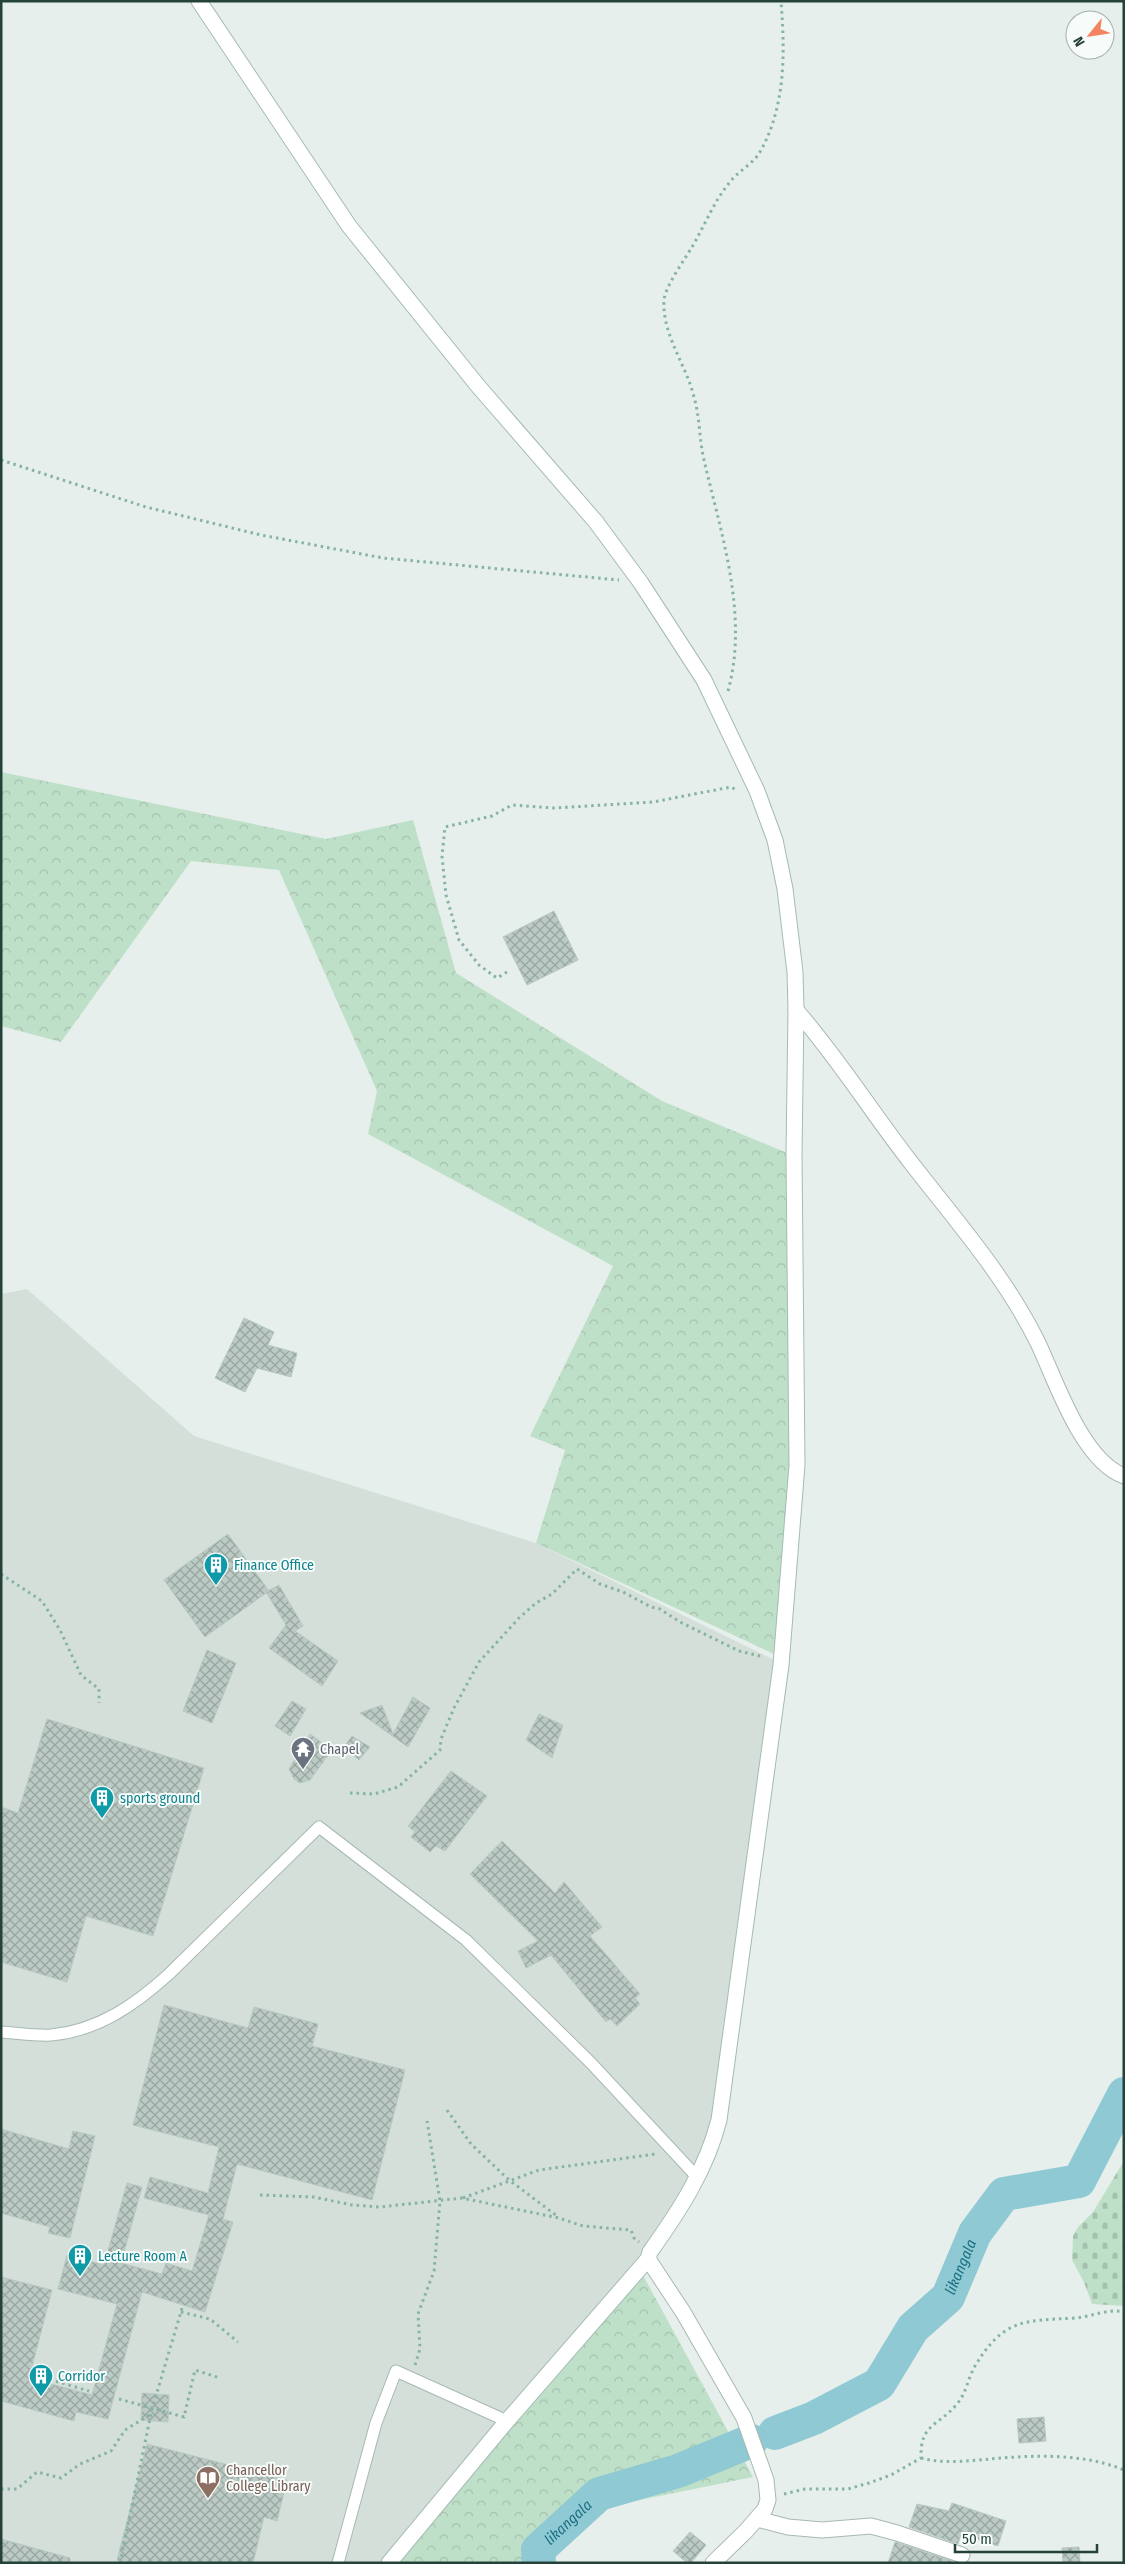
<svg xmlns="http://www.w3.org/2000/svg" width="1125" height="2564" font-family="'Fira Sans Condensed',sans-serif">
  <defs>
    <pattern id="forest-crowns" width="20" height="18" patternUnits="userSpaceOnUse" patternTransform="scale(1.25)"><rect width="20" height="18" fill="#bfe0c8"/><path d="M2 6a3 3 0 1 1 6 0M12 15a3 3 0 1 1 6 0" fill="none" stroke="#a4c1ad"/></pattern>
    <pattern id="cemetery-stones" width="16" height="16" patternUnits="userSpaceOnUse" patternTransform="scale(1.25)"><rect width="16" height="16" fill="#bfe0c8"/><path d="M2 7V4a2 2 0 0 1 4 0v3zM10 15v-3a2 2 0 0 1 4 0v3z" fill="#a4c1ad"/></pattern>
    <pattern id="building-cross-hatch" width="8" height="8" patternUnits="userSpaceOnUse" patternTransform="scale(1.25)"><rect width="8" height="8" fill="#bbcac4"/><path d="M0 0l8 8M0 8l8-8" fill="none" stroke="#98a6a0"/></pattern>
  </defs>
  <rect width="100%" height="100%" fill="#e6efeb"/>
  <!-- built -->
  <path fill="#d4dfda" d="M27,1289L194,1436L536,1543L774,1660L727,2101L697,2177L650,2252L394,2563H1V1294Z"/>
  <!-- forest -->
  <path fill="url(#forest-crowns)" d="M1,772L326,839L413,820L456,973L662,1101L787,1153L794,1467L774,1654L536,1543L565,1450L530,1436L613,1266L368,1134L377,1091L279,870L191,861L61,1042L1,1026Z
    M639,2268L753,2477L571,2514L535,2563H393Z"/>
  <!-- cemetery -->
  <path fill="url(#cemetery-stones)" d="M1124,2161V2306L1092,2304L1084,2282L1072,2260L1073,2236L1078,2227L1093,2212Z"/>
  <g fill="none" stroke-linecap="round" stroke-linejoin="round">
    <!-- river -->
    <g stroke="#8ec9d4" stroke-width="34">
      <path id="s1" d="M775,2433L814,2418L879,2384L913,2328L948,2297L975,2233L1004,2194L1079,2181L1124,2094"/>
      <path id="s2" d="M539,2563L538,2550L599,2494L678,2471L751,2441"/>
    </g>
  </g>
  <!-- building -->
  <path fill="url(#building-cross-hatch)" stroke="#b8c9c2" d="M554,911L578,960L527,985L503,937Z
    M244,1318L274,1332L268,1345L297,1353L291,1377L257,1368L245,1392L215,1378Z
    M228,1534L269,1591L205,1637L164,1580Z
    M279,1585L303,1626L295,1631L338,1661L322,1686L269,1648L286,1625L266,1592Z
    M207,1650L236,1663L212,1723L183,1711Z
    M413,1697L430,1708L408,1747L360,1713L382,1705L393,1734Z
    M292,1701L306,1709L290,1736L275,1726Z
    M539,1714L563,1725L552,1758L526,1740Z
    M47,1719L204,1768L153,1936L86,1916L67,1982L1,1962V1807L18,1813Z
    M310,1734L332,1750L310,1780L300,1783L294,1779L289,1769Z
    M352,1736L370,1747L359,1760L344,1747Z
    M451,1771L487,1796L445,1851L436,1846L430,1852L411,1837L415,1832L408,1826Z
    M502,1841L555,1893L564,1882L602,1927L590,1936L640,1994L635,1998L640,2004L617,2026L610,2019L606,2022L551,1955L526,1968L518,1951L538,1941L470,1874Z
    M164,2005L248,2028L254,2007L318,2024L312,2046L405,2070L372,2200L237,2164L223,2219L233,2222L205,2312L142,2292L108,2419L76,2412L74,2421L1,2401V2277L52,2290L29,2378L92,2395L117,2304L58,2289L67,2255L104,2265L127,2183L142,2187L121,2263L162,2274L166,2263L192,2271L209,2215L144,2198L150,2177L208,2193L219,2147L133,2125Z
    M1,2129L69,2149L73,2131L95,2136L70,2238L48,2233L50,2227L1,2213Z
    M142,2393L169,2395L168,2422L141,2420Z
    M1044,2417L1046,2441L1019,2443L1017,2419Z
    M147,2444L287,2480L277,2521L264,2517L253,2563H128L117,2560Z
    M952,2503L1006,2521L998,2546L961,2534L958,2544L909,2527L917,2504L949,2511Z
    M690,2532L706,2545L691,2563H687L673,2551Z
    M1,2539L70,2558V2563H1Z
    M895,2542L952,2561L951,2563H888Z
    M1079,2547L1080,2563H1063L1062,2548Z"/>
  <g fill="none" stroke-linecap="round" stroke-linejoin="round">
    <defs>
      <path id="lane" d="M1,2032C18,2033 35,2036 51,2035C98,2031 136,2004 169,1974L319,1827L466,1940L591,2063L698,2178
        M338,2563L376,2423L396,2371L507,2421"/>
      <path id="street" d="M796,1010C839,1059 872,1113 912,1164C957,1222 1005,1276 1038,1343C1056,1381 1082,1461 1124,1476
        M648,2259L683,2312L744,2418L766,2480L768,2500L765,2509L746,2531L713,2563
        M757,2519L788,2527L822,2530L871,2526L897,2533L962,2555"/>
      <path id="secondary" d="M199,1L349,226L478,386L596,522L641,583L704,680L757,791L775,840L785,889L795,972L796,1010L794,1154L797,1465L781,1665L719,2120C706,2170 680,2210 650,2252L648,2259L507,2421L389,2563"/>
    </defs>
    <!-- lane casing -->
    <use href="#lane" stroke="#a8b8b2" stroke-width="13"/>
    <!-- street casing -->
    <use href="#street" stroke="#a8b8b2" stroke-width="17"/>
    <!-- secondary casing -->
    <use href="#secondary" stroke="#a4bbb3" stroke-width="17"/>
    <!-- path -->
    <path stroke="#86b3a5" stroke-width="3" stroke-dasharray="2.5 4" stroke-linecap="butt" d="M1,460L146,507L261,535L383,558L619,580
      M728,691C749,615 721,534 704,460C699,439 700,417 694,397C686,364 662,335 664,300C665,287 685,259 692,247C705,225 714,201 730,182C738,171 753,164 760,152C786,106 785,52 781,1
      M507,972L497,978L479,965L459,940L446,895L442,856L445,827L492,816L512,805L554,808L653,802L731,787L738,791
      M1,1574L42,1601L60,1630L81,1675L99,1689V1703
      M350,1793L374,1794L398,1787L440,1750L441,1739L454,1708L479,1662L519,1618L536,1603L552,1594L577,1569L600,1584L623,1592L651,1607L660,1609L680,1622L739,1651L764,1657
      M447,2110L471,2144L509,2180L557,2216
      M260,2195L314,2197L352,2205L380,2207L462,2198L559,2218L583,2226L631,2230L634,2238L639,2242
      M463,2198L539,2170L656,2154
      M181,2312L210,2319L238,2342
      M415,2365L420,2349L418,2314L434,2271L440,2201L427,2121
      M31,2374L89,2391
      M119,2399L184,2417L195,2370L220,2378
      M921,2458C943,2464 968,2461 990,2459C1034,2455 1083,2453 1124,2470
      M1,2489H17L37,2472L61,2478L80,2464L111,2451L125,2430L148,2416L151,2411
      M784,2494L805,2489H848L869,2483L891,2475L921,2458C920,2423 938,2427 957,2404C966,2394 968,2378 975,2366C1004,2318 1024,2321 1075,2318C1091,2317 1108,2308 1124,2312
      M120,2563L152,2409L183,2305"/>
    <!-- lane -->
    <use href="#lane" stroke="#fff" stroke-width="11"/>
    <!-- street -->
    <use href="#street" stroke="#fff" stroke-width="15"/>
    <!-- secondary -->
    <use href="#secondary" stroke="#fff" stroke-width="15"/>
  </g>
  <!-- icons -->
  <defs>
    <symbol id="building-pin" viewBox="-11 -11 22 30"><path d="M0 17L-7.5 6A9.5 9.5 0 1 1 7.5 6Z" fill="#0f9aa8" stroke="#f7fbf9"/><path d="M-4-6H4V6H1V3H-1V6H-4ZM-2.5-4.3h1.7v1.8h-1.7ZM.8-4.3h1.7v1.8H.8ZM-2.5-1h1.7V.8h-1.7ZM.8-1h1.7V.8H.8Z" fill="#fff"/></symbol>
    <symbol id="temple-pin" viewBox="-11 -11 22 30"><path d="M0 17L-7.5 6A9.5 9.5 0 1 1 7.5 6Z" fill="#6b7280" stroke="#f7fbf9"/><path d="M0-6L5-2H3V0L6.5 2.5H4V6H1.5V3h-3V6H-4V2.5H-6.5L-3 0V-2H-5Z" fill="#fff"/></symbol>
    <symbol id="library-pin" viewBox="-11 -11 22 30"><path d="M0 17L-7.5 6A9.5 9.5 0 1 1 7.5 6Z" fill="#8d6e63" stroke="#f7fbf9"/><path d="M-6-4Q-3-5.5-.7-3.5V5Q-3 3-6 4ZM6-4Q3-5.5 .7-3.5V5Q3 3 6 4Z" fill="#fff"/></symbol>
  </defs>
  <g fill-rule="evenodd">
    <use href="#building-pin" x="202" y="1551" width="28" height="38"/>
    <use href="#temple-pin" x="289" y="1735" width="28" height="38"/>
    <use href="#building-pin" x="88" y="1784" width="28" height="38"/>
    <use href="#building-pin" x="66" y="2242" width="28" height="38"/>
    <use href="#building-pin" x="27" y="2362" width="28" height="38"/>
    <use href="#library-pin" x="194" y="2464" width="28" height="38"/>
  </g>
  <g text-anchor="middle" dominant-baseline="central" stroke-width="4" stroke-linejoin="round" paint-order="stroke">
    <!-- culture labels -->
    <g font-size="14" fill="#0d838f" stroke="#f7fbf9" text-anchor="start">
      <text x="234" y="1565">Finance Office</text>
      <text x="120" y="1798">sports ground</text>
      <text x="98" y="2256">Lecture Room A</text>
      <text x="58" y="2376">Corridor</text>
    </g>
    <!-- worship labels -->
    <g font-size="14" fill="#5b616d" stroke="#f7fbf9" text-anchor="start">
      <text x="320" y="1749">Chapel</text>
    </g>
    <!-- education labels -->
    <g font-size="14" fill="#785e54" stroke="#f7fbf9" text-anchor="start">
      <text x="226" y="2470">Chancellor<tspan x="226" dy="16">College Library</tspan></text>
    </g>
    <!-- water labels -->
    <g font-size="15" font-style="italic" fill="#1c6f80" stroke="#f7fbf9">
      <text stroke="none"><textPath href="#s1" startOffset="260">likangala</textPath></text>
      <text stroke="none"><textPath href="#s2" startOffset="54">likangala</textPath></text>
    </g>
  </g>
  <!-- border -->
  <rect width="1125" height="2564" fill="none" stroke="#24423a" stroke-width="5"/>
  <!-- north arrow -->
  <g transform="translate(1090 35) rotate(240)"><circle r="24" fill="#f7fbf9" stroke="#a3b1ad"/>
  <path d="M0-4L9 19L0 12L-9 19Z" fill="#f4845f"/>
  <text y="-8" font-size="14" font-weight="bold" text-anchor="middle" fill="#24423a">N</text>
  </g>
  <!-- scale -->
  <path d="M955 2544v8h142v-8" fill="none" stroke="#24423a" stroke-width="2.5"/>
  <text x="962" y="2544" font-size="15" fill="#24423a" stroke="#f7fbf9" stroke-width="4" paint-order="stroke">50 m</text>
</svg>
